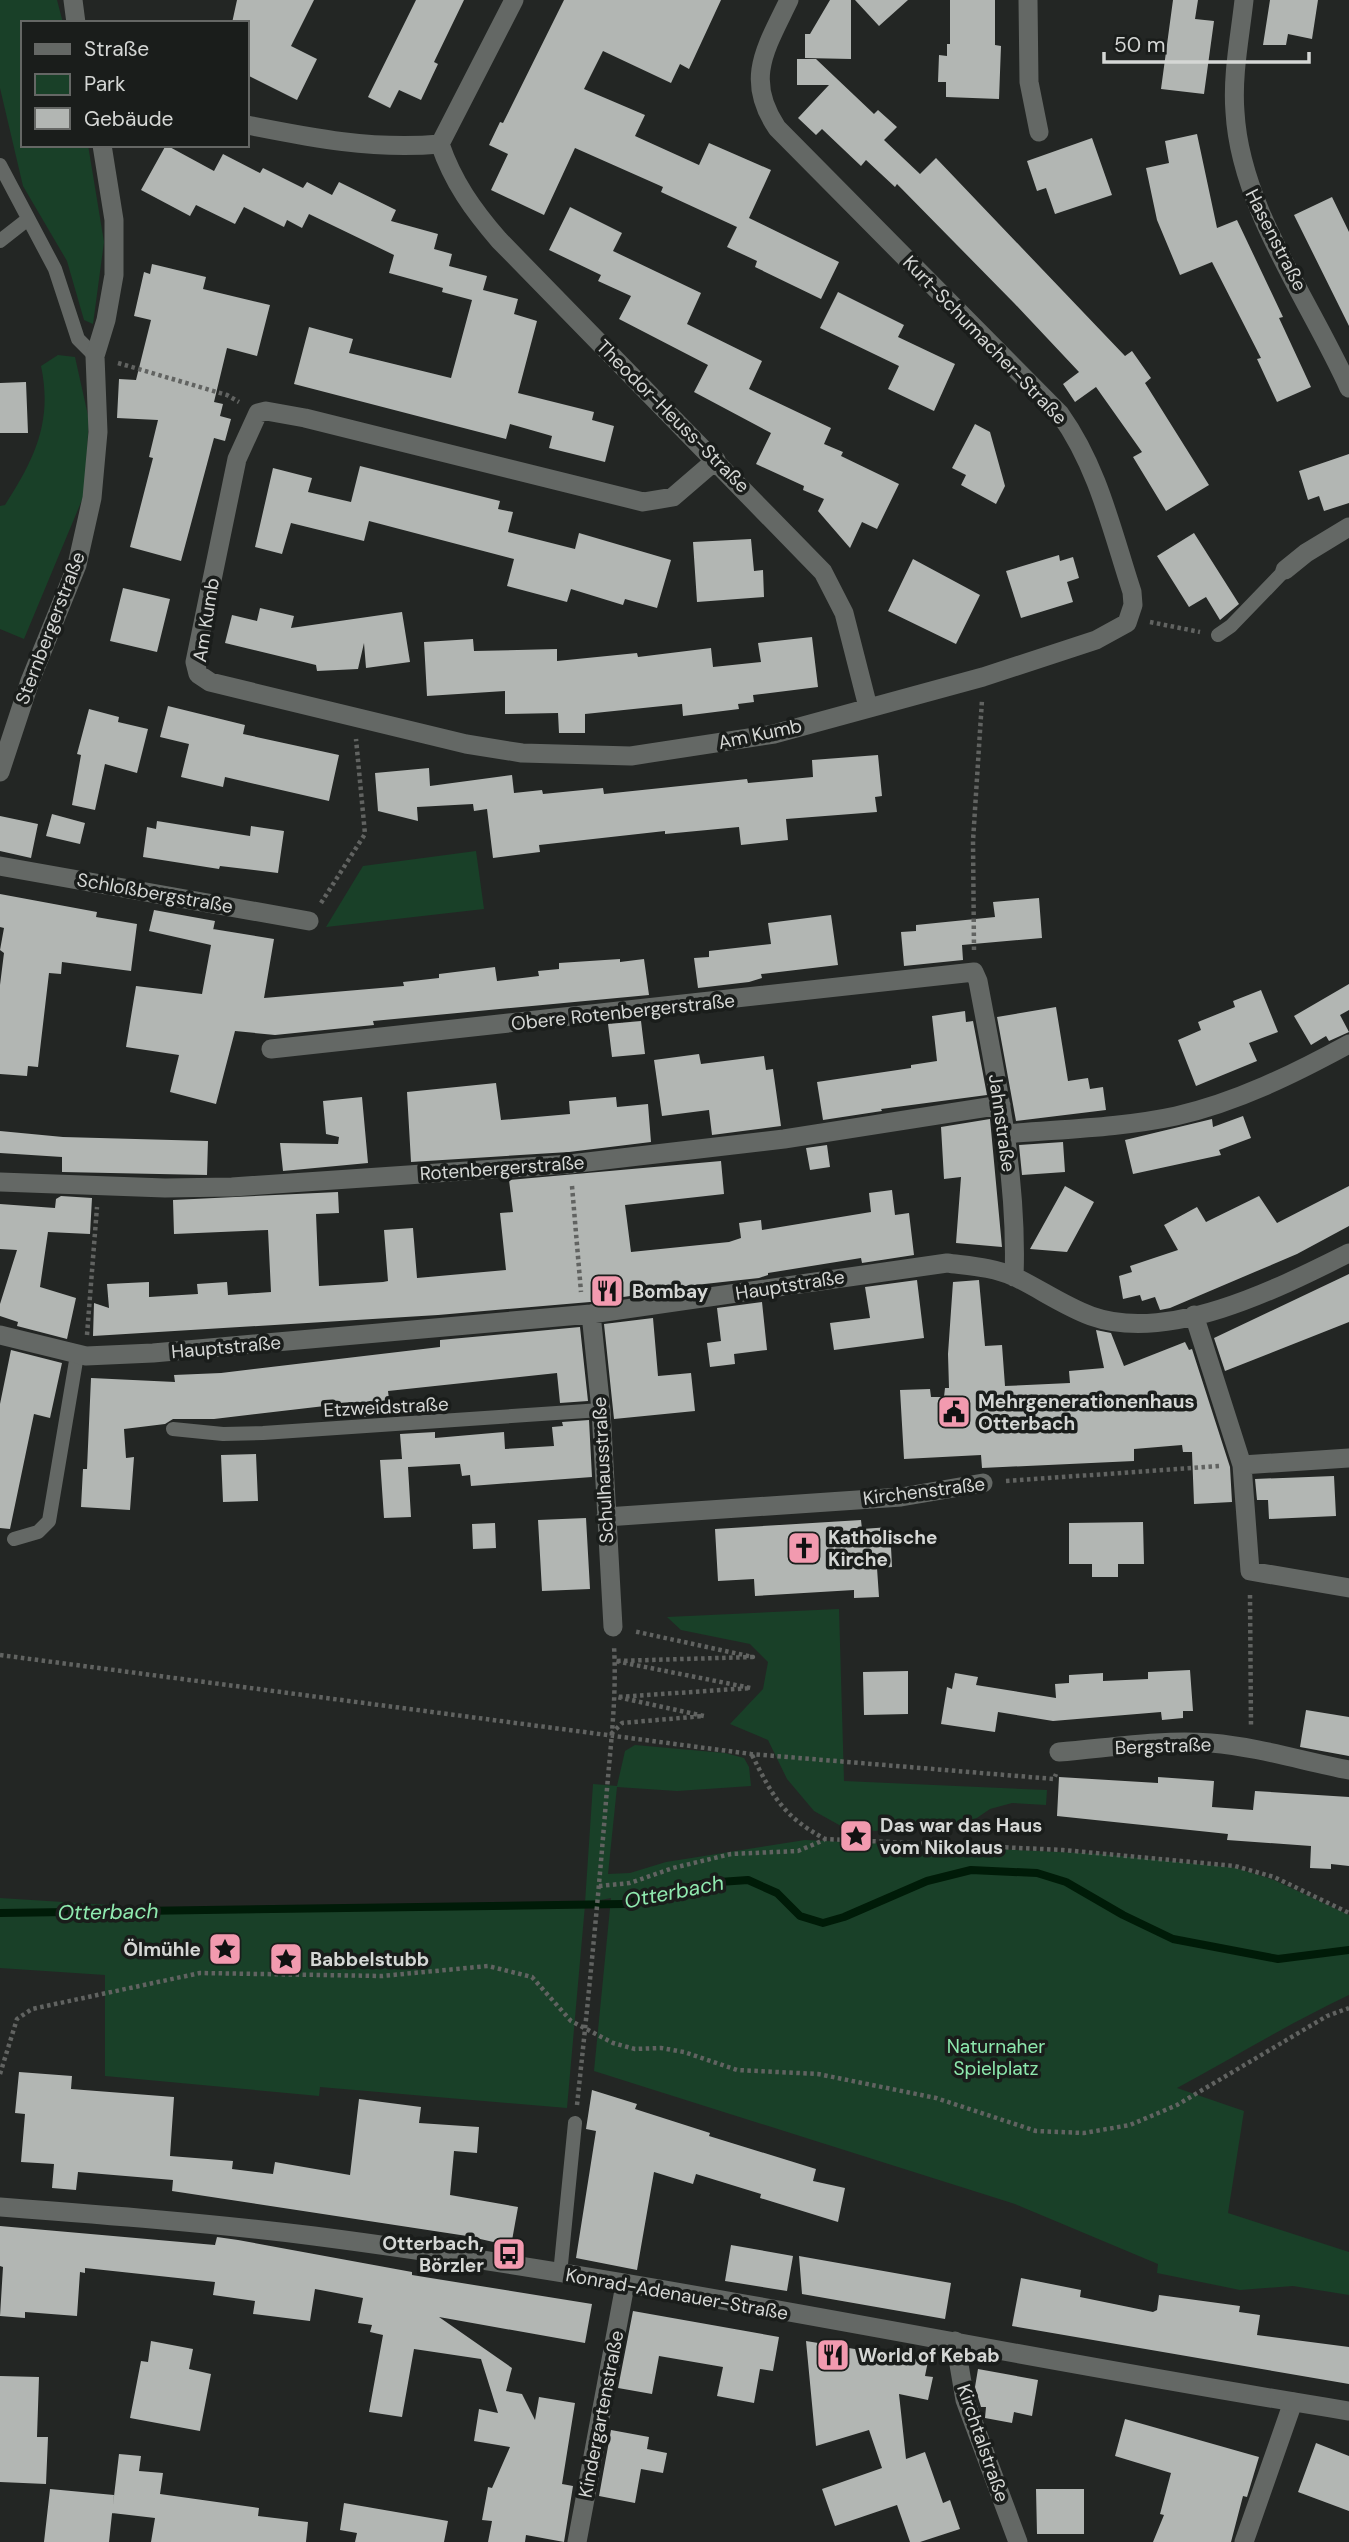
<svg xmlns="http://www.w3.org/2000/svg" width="1349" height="2542" font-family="'DM Sans',sans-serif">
  <rect width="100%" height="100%" fill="#232624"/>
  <!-- green -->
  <path fill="#194028" d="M0,0H57L63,23H23V145H88L104,242L93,324L84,320L67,261L23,186L0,88Z
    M58,355L75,357L89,420L84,495L24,639L0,629V506L5,505C34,460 53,422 41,366Z
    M476,851L484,909L326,927L363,866Z
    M839,1609L844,1781L1047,1790L1046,1805L1012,1803L990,1809L968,1824H926L875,1831L841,1826L814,1811L787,1779L768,1740L730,1724L763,1689L768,1662L750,1644L681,1630L667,1617Z
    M635,1745L725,1753L744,1758L749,1767L751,1786L677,1791L617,1787L608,1874L630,1873L666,1862L805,1840L1101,1854L1236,1868L1274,1880L1349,1915V1995C1290,2023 1234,2057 1177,2088L1244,2111L1228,2213L1349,2252V2295L1293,2286L1240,2290L1157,2273L1158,2264L1015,2204L594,2071L611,1898L585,1903L593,1784L617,1786L625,1751Z
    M0,1898L110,1905V1915L585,1905L567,2108L320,2087L319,2096L105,2076V1975L0,1968Z"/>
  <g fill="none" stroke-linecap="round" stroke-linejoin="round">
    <!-- stream -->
    <path stroke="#001b08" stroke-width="8" d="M0,1913L623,1904L705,1883L748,1880L777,1893L800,1916L823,1923L844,1917L927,1881L971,1870L1037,1873L1066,1882L1123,1915L1173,1939L1278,1959L1349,1950"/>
  </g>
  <!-- building -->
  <path fill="#b2b6b3" d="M237,0H314L291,46L317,59L297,100L247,75V23H232Z
    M416,0H464L434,62L438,64L421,100L399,90L390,108L368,97Z
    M564,0H721L689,69L680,64L671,83L603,51L584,89L645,115L635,136L699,165L709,143L771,170L749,218L839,262L821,299L755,267L757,261L727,247L737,227L661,192L663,187L575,148L544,215L491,190L508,154L489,145L500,122L503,123Z
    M830,0H851V59L805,58V34H810Z
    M855,0H908L879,26Z
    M950,0H995V45L1001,46L999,99L946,97V82H938L939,55L947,56V44H950Z
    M1173,0H1198L1195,19L1214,21L1204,94L1161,89Z
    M1270,0H1318L1312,39L1288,34L1286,45H1263Z
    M797,59H816L874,114L878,110L897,127L884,140L920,174L936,158L1125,356L1132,351L1151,378L1145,383L1209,485L1166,511L1133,457L1142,452L1096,387L1075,402L1063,384L1079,372L1014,303L897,184L895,187L866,160L861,166L822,129L816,135L798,118L829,85H797Z
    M1197,134L1217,228L1237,220L1283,317L1279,318L1311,387L1277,402L1257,359L1261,358L1212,262L1180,275L1157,220L1146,168L1169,163L1165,141Z
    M1092,138L1112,195L1055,214L1046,188L1037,191L1027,161Z
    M166,145L214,171L223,154L260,173L263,168L303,188L307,182L332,195L339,182L396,210L391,221L438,234L434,249L452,254L449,266L487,276L483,290L518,299L514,314L537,321L518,393L594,412L592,420L614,426L605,462L549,448L552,436L510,424L506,439L294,384L309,327L353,339L349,353L451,378L472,300L442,292L443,288L389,273L394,255L309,214L302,228L287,220L284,227L244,207L235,224L196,205L190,216L141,190Z
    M1332,197L1349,232V326L1294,215Z
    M570,207L622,233L613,251L701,293L687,324L762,361L749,389L831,428L824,444L843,452L841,456L899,484L877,529L862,522L850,548L818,511L824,499L803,490L804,486L756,464L771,433L694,392L708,365L619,319L631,296L598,281L601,275L549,250Z
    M152,264L206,277L203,289L270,305L257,356L227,348L214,402L223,404L220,416L231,419L225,441L214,438L181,561L130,547L153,458L149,457L158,420L117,418L119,379L136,380L151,320L134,316L144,272L150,274Z
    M838,292L904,325L898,337L955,364L934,411L888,389L899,366L820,328Z
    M26,382L28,433H0V383Z
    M975,424L990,432L1005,486L996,504L961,485L966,475L952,468Z
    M1349,454V503L1324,511L1319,496L1308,500L1299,471Z
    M360,466L500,501L498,509L513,512L508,532L575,549L579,533L671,560L657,608L625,599L623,605L571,589L567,602L507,586L514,559L369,521L364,541L291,523L282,554L255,547L273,468L312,478L308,492L351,502Z
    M1194,533L1239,604L1220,620L1206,597L1189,607L1157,556Z
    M751,539L754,571L763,570L764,597L697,602L693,542Z
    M1059,555L1060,561L1073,557L1079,578L1067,582L1073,602L1021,618L1006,571Z
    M913,559L980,595L956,644L888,611Z
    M123,588L170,599L157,652L110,641Z
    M260,608L294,616L291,628L402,612L410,662L366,668L364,643L358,669L317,671L316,665L225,643L232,615L257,621Z
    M812,637L818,687L753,695L754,702L738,704L739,709L683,716L682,704L585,714V733H559L558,713L505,714V691L427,696L424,642L473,639L474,651L557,649V661L637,653L638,657L711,648L713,667L761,662L758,643Z
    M168,706L245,725L243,734L339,755L329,801L225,777L223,787L181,777L189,744L160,737Z
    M89,709L119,717L118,722L148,729L137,773L105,764L95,810L72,805L81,755L77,754Z
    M878,755L882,796L875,797L877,812L786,819L788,840L741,845L739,827L665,834V831L539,845L540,852L493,858L487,809L474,811L473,804L417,807L418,821L378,811L375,773L429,768L430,786L512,775L514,793L542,790L543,794L603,788L604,794L747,779L748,783L813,777L812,760Z
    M52,814L85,823L80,844L46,836Z
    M0,816L38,824L31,858L0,851Z
    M157,821L250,836L251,826L284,831L278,873L220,866L219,869L143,857L147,827L156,829Z
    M0,894L97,912L96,917L137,924L131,971L62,962L61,974L49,973L38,1067L28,1066L27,1076L0,1074V985L4,953L0,950L4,928L0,927Z
    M1039,898L1042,938L962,945L963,960L904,966L901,932L916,931V925L995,917L993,902Z
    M154,910L215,921L212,935L213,929L274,939L264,998L404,986L403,982L439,978V974L495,967L497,981L539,976L538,971L559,969V963L620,959V962L644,959L649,995L373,1021L374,1025L275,1035L235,1031L216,1104L170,1092L179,1055L126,1047L136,986L202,994L211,945L149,931Z
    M831,915L838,965L761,974L762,978L749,982L698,988L694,958L709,957V951L771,944L768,923Z
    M1349,984V1010L1340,1015L1349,1032L1329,1041L1326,1036L1311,1045L1294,1016Z
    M1261,990L1278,1032L1249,1043L1257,1061L1196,1086L1178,1040L1201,1030L1198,1022L1235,1007L1233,1001Z
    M1056,1007L1068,1081L1088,1078L1090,1089L1103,1087L1106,1110L1016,1121L997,1017Z
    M965,1011L966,1022L973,1021L987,1095L881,1109L882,1111L823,1120L817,1082L911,1068V1065L937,1061L932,1016Z
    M641,1021L645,1054L612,1057L608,1024Z
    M699,1054L701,1064L764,1056L766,1070L773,1069L781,1126L712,1135L709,1110L662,1116L654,1060Z
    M496,1083L501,1120L570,1114L569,1101L616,1097L617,1107L648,1104L651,1142L569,1152L411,1162L407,1092Z
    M362,1097L368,1163L283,1171L280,1143L338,1144L339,1137L326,1134L323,1101Z
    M1243,1116L1251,1138L1219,1150L1221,1155L1133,1174L1125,1140L1212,1119L1213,1127Z
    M990,1119L1002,1247L956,1243L961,1177L944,1179L941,1127Z
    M0,1131L63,1137L208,1141L207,1175L62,1172V1157L0,1153Z
    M1063,1142L1065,1172L1022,1175L1019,1145Z
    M827,1145L830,1167L810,1170L806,1148Z
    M721,1161L724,1194L625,1205L631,1252L729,1242L741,1238L739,1223L761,1220L762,1230L871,1212L869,1193L892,1190L895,1215L909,1213L914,1255L862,1263L861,1258L768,1273V1275L759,1278L650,1290V1293L590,1302L438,1315L93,1336L94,1303L109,1308L107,1284L149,1282V1297L198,1294L197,1284L227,1282L228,1295L271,1292L268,1230L174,1234L173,1200L338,1192L339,1213L316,1214L319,1286L383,1282L388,1281L384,1230L413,1228L417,1278L506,1270L500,1213L513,1212L509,1180Z
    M1065,1186L1094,1202L1067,1252L1030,1249Z
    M1349,1186V1226L1297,1254L1170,1308L1160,1310L1155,1297L1142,1301L1140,1295L1123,1299L1119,1276L1132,1272L1130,1266L1178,1250L1164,1225L1197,1207L1206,1222L1259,1196L1277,1223Z
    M61,1196L92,1198L90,1234L48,1232L40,1287L76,1298L67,1339L17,1326L18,1322L0,1316V1304L17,1250L0,1249V1204L55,1208L56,1199Z
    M1349,1274V1322L1225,1371L1214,1338Z
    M917,1280L924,1338L834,1350L830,1323L870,1318L865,1287Z
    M979,1280L985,1346L1002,1345L1005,1386L1070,1383L1069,1371L1104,1368L1096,1330L1111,1333L1124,1366L1185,1342L1189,1350L1192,1349L1230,1467L1232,1502L1194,1504L1192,1452H1183L1182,1445L1134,1449V1461L982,1468L981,1455L904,1459L900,1390L930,1389L931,1397H944L945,1388H949L948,1354L953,1282Z
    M762,1302L767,1350L734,1354L735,1364L710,1367L707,1343L721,1341L717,1308Z
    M653,1318L658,1376L691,1373L695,1411L614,1419L604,1324Z
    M580,1327L588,1401L560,1403L557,1373L388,1391L391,1415L361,1417L359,1402L214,1419H173L165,1424L124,1429L126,1458L134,1457L130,1510L81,1507L83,1469H87L91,1378L175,1382L174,1375L221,1373L440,1347V1340Z
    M11,1350L62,1363L50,1418L34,1414L10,1529L0,1528V1404Z
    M589,1420L592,1477L471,1486L470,1475L462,1476L460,1464L408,1467L411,1517L384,1518L380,1460L402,1459L400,1434L435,1432V1438L504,1432L505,1449L554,1446L552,1427L563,1426L562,1422Z
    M256,1454L258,1501L223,1502L221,1455Z
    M1334,1476L1336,1516L1269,1519L1268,1500H1257L1255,1479Z
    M586,1518L590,1589L542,1591L538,1520Z
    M861,1520L862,1529L890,1527L892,1567L877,1568L879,1597L854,1598V1590L755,1596L754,1579L718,1581L715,1529Z
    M1143,1522L1144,1564H1118V1577H1092V1564H1069V1523Z
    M495,1523L496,1548L473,1549L472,1524Z
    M1190,1670L1193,1711H1183V1718L1162,1720L1161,1712L1053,1721L998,1712L995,1732L941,1724L947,1687L952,1689L955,1673L978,1677L976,1685L1056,1698L1055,1684L1069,1683V1675L1103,1673V1681L1148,1679V1672Z
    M908,1671V1714L864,1715L863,1672Z
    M1306,1710L1349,1717V1756L1300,1747Z
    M1059,1777L1158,1783V1777L1214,1781L1212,1807L1253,1810L1255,1791L1349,1797V1866L1331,1864V1869L1310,1868L1311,1846L1227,1840L1228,1834L1057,1816Z
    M19,2072L72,2076L71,2089L174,2097L170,2156L233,2161L232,2169L273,2174L275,2162L350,2175L359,2099L421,2107L419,2123L479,2127L477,2153L454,2151L450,2195L518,2207L511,2246L467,2236L172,2191L173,2180L78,2172L76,2190L52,2188L54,2164L21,2162L25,2114L15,2113Z
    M592,2090L637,2104L635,2109L710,2133L709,2136L816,2169L813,2181L845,2188L838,2222L760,2198L761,2194L696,2174L693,2184L654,2172L637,2270L576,2258L596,2131L586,2129Z
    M0,2226L215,2245L217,2237L238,2240L412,2272V2275L592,2304L585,2343L439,2317L512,2368L506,2391L522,2394L535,2420L539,2397L575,2403L562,2484L573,2486L564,2542L526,2535L525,2542H488L492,2521L482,2520L488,2487L492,2488L510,2447L474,2441L479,2409L498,2413L481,2359L414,2349L402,2417L369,2412L383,2335L370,2332L372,2325L358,2323L363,2298L315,2289L310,2321L253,2314L255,2301L213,2295L215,2282L85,2268V2273L80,2272L77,2316L25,2312V2318L0,2316L3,2267L0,2266Z
    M731,2245L793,2256L787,2291L725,2281Z
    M799,2256L951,2283L945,2319L802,2294Z
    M1021,2278L1081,2290L1080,2297L1153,2312L1157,2310L1159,2295L1240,2306L1239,2312L1260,2315L1257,2335L1349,2347V2384L1012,2326Z
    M633,2311L779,2337L773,2371L760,2369L754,2403L717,2396L723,2367L659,2356L652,2394L618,2388Z
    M151,2341L193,2349L189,2369L211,2374L200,2431L130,2418L141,2361L148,2362Z
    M806,2341L928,2361L925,2376L933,2377L928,2400L899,2394L906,2459L925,2452L943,2503L950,2500L960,2529L920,2542H910L897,2505L835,2526L822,2489L882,2468L869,2430L816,2446Z
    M978,2369L1038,2380L1032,2416L1014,2412L1012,2423L985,2418L986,2407H981L975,2387Z
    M0,2376L39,2377L37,2437H48L46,2484L0,2482Z
    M1125,2419L1259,2457L1247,2497L1243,2496L1231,2542H1153L1164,2515L1160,2514L1171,2473L1115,2456Z
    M611,2430L649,2437L647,2449L667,2453L663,2473L641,2469L635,2503L599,2496Z
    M1316,2443L1349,2456V2511L1298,2492Z
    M119,2454L141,2456L139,2471L163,2473L160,2494L259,2508L258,2516L308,2522L306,2542H151L155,2518L112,2513Z
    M50,2489L114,2495L109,2542H44Z
    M1036,2489H1084V2534H1037Z
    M344,2503L448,2521L444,2542H355L357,2533L340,2530Z"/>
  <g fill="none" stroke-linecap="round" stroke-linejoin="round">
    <!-- path -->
    <path stroke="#616361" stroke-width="4.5" stroke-dasharray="3.5 3.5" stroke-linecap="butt" d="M118,363L227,395L239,402
      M1150,622L1200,632
      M321,903L365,834L356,739
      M974,950L973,841L982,700
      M572,1186L581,1292
      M87,1335L97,1207
      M1006,1481L1220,1466
      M1250,1595L1251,1726
      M0,1655L751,1754L1054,1779L1056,1774
      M611,1734L622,1723L704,1716L617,1697L751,1688L615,1661L753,1657L633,1631
      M752,1755C773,1797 783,1816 825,1839L1063,1850L1235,1866L1274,1877L1349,1913
      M599,1886L630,1883L673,1868L731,1854L798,1851L824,1840
      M0,2074L17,2019L32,2009L200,1973L382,1976L488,1966L532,1977L571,2021L613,2043L635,2049L661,2048L684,2052L737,2070L818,2074L936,2098L1036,2131L1084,2133L1130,2125L1177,2105L1327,2016L1349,2008
      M577,2105C588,2003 598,1902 606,1801C610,1749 617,1699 614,1646"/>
    <!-- service -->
    <path stroke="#646865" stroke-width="14" d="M0,165L55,269L78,339L95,356
      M0,241L28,219
      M1218,635L1231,626L1285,570
      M173,1429L223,1434L263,1433L601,1410
      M14,1539L38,1532L49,1521L77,1355
      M560,2274L575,2123"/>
    <!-- minor -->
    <path stroke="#646865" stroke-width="19" d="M73,0L76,23
      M1028,0L1029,82L1039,132
      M1244,0C1240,37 1232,75 1235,112C1240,207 1310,301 1349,388
      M247,125C312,138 373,150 440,144
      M440,144C453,182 473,210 499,240L823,572L844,613L868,707
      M440,144L514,0
      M716,460L673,497L643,502L305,418L266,411L258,413L237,459L195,662L198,674L210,682L466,744L522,753L631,756L774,734L983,677L1096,640L1127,623L1133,605L1132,592C1112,531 1098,467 1060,414L777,128C744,79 766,48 789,0
      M1285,570L1306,553L1349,527
      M0,772L30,681L77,565L92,498L98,432L95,356L106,320L114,275V220L102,145
      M0,866L309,921
      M271,1049L974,972L978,981C996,1078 1018,1177 1014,1277
      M1005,1134C1062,1129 1120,1128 1176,1116C1237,1102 1294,1074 1349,1044
      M0,1182L165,1188L232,1187L570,1164L784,1139L1001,1105
      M591,1314L601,1410L613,1627
      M1194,1315L1242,1465L1250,1571L1349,1588
      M0,1335L86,1356L153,1353L591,1314L947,1263C970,1266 993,1267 1015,1277C1040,1289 1064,1306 1091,1316C1169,1344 1279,1288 1349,1253
      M1242,1465L1349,1458
      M606,1517L901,1497L983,1483
      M1059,1752C1109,1748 1161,1739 1211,1743C1258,1747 1303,1761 1349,1770
      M955,2341L965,2400L1018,2542
      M577,2542L625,2285
      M1244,2542L1293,2402"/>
    <!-- secondary -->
    <path stroke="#646865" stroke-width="19" d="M0,2207C105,2215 210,2223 314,2236C661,2281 1004,2356 1349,2411"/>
  </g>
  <!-- icons -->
  <defs>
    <symbol id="restaurant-square" viewBox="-11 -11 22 22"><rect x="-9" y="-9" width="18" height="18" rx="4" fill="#f29aaf" stroke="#1a1d1b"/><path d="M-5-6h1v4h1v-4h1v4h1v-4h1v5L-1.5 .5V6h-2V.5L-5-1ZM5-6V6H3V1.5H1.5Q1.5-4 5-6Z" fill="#111"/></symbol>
    <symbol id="civic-square" viewBox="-11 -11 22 22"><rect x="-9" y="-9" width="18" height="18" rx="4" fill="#f29aaf" stroke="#1a1d1b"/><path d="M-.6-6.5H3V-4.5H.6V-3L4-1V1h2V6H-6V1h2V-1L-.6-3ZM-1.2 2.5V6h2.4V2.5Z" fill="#111"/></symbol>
    <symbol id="church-square" viewBox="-11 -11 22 22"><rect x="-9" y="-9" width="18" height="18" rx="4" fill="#f29aaf" stroke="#1a1d1b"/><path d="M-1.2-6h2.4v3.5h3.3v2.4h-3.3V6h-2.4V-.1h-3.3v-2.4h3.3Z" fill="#111"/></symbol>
    <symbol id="sight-square" viewBox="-11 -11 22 22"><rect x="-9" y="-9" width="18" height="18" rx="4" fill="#f29aaf" stroke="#1a1d1b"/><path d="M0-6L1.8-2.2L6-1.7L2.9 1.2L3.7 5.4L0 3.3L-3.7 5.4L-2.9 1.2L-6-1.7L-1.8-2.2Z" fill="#111"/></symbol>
    <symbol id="bus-square" viewBox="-11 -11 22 22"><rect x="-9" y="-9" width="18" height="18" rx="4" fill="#f29aaf" stroke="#1a1d1b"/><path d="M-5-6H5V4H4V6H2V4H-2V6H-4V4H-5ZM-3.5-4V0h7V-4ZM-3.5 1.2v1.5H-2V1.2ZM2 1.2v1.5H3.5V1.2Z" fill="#111"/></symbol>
  </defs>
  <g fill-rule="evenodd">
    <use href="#restaurant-square" x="588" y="1272" width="38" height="38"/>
    <use href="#civic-square" x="935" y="1393" width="38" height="38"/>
    <use href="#church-square" x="785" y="1529" width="38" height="38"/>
    <use href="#sight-square" x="837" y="1817" width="38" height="38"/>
    <use href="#sight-square" x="206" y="1930" width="38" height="38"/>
    <use href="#sight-square" x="267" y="1940" width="38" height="38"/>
    <use href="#bus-square" x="490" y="2235" width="38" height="38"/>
    <use href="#restaurant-square" x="814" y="2336" width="38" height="38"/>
  </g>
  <g text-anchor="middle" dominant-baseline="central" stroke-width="7" stroke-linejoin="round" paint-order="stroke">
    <!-- street labels -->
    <g font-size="19" fill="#d5d7d5" stroke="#1a1d1b">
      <text transform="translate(1276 240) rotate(63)">Hasenstraße</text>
      <text transform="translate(985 340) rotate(46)">Kurt-Schumacher-Straße</text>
      <text transform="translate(673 416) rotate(45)">Theodor-Heuss-Straße</text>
      <text transform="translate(206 620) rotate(-81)">Am Kumb</text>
      <text transform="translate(50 628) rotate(-69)">Sternbergerstraße</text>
      <text transform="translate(760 734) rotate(-12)">Am Kumb</text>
      <text transform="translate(155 893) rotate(10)">Schloßbergstraße</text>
      <text transform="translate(623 1012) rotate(-6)">Obere Rotenbergerstraße</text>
      <text transform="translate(1002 1123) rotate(82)">Jahnstraße</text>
      <text transform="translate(502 1168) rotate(-4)">Rotenbergerstraße</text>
      <text transform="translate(790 1285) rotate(-9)">Hauptstraße</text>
      <text transform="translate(226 1347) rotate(-5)">Hauptstraße</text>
      <text transform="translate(386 1407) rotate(-3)">Etzweidstraße</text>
      <text transform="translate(603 1470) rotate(-93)">Schulhausstraße</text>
      <text transform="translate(924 1491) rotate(-7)">Kirchenstraße</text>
      <text transform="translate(1163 1746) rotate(-2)">Bergstraße</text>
      <text transform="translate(677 2294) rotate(10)">Konrad-Adenauer-Straße</text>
      <text transform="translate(601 2414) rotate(-79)">Kindergartenstraße</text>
      <text transform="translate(983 2443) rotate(71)">Kirchtalstraße</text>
    </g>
    <!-- poi labels -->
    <g font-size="19" font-weight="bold" fill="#d5d7d5" stroke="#1a1d1b" text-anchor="start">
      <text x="632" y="1291">Bombay</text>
      <text x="978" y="1401">Mehrgenerationenhaus<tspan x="978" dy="22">Otterbach</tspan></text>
      <text x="828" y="1537">Katholische<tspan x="828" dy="22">Kirche</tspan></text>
      <text x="880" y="1825">Das war das Haus<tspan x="880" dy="22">vom Nikolaus</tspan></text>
      <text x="201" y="1949" text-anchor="end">Ölmühle</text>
      <text x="310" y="1959">Babbelstubb</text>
      <text x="484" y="2243" text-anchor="end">Otterbach,<tspan x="484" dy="22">Börzler</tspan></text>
      <text x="858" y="2355">World of Kebab</text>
    </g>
    <!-- park labels -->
    <g font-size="19" fill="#8de8ad" stroke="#1a1d1b">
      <text x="996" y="2046">Naturnaher<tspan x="996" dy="22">Spielplatz</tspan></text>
    </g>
    <!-- water labels -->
    <g font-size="21" font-style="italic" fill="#90ebb0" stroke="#1a1d1b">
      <text transform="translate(674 1892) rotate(-11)">Otterbach</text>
      <text transform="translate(108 1912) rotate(-1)">Otterbach</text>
    </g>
  </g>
  <!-- legend -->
  <rect x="21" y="21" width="228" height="126" fill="#1a1d1b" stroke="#656765" stroke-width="2"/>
  <rect x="35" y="44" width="35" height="10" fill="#646865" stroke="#656765" stroke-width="2"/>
  <text x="84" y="56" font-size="21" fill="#d5d7d5">Straße</text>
  <rect x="35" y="74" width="35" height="21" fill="#194028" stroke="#656765" stroke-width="2"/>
  <text x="84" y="91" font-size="21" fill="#d5d7d5">Park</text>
  <rect x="35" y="108" width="35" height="21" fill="#b2b6b3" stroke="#656765" stroke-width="2"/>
  <text x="84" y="126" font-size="21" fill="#d5d7d5">Gebäude</text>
  <!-- scale -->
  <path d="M1104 52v10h205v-10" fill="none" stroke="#d5d7d5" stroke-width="3.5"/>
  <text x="1114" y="52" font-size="21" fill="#d5d7d5" stroke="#1a1d1b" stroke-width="5" paint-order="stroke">50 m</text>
</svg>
